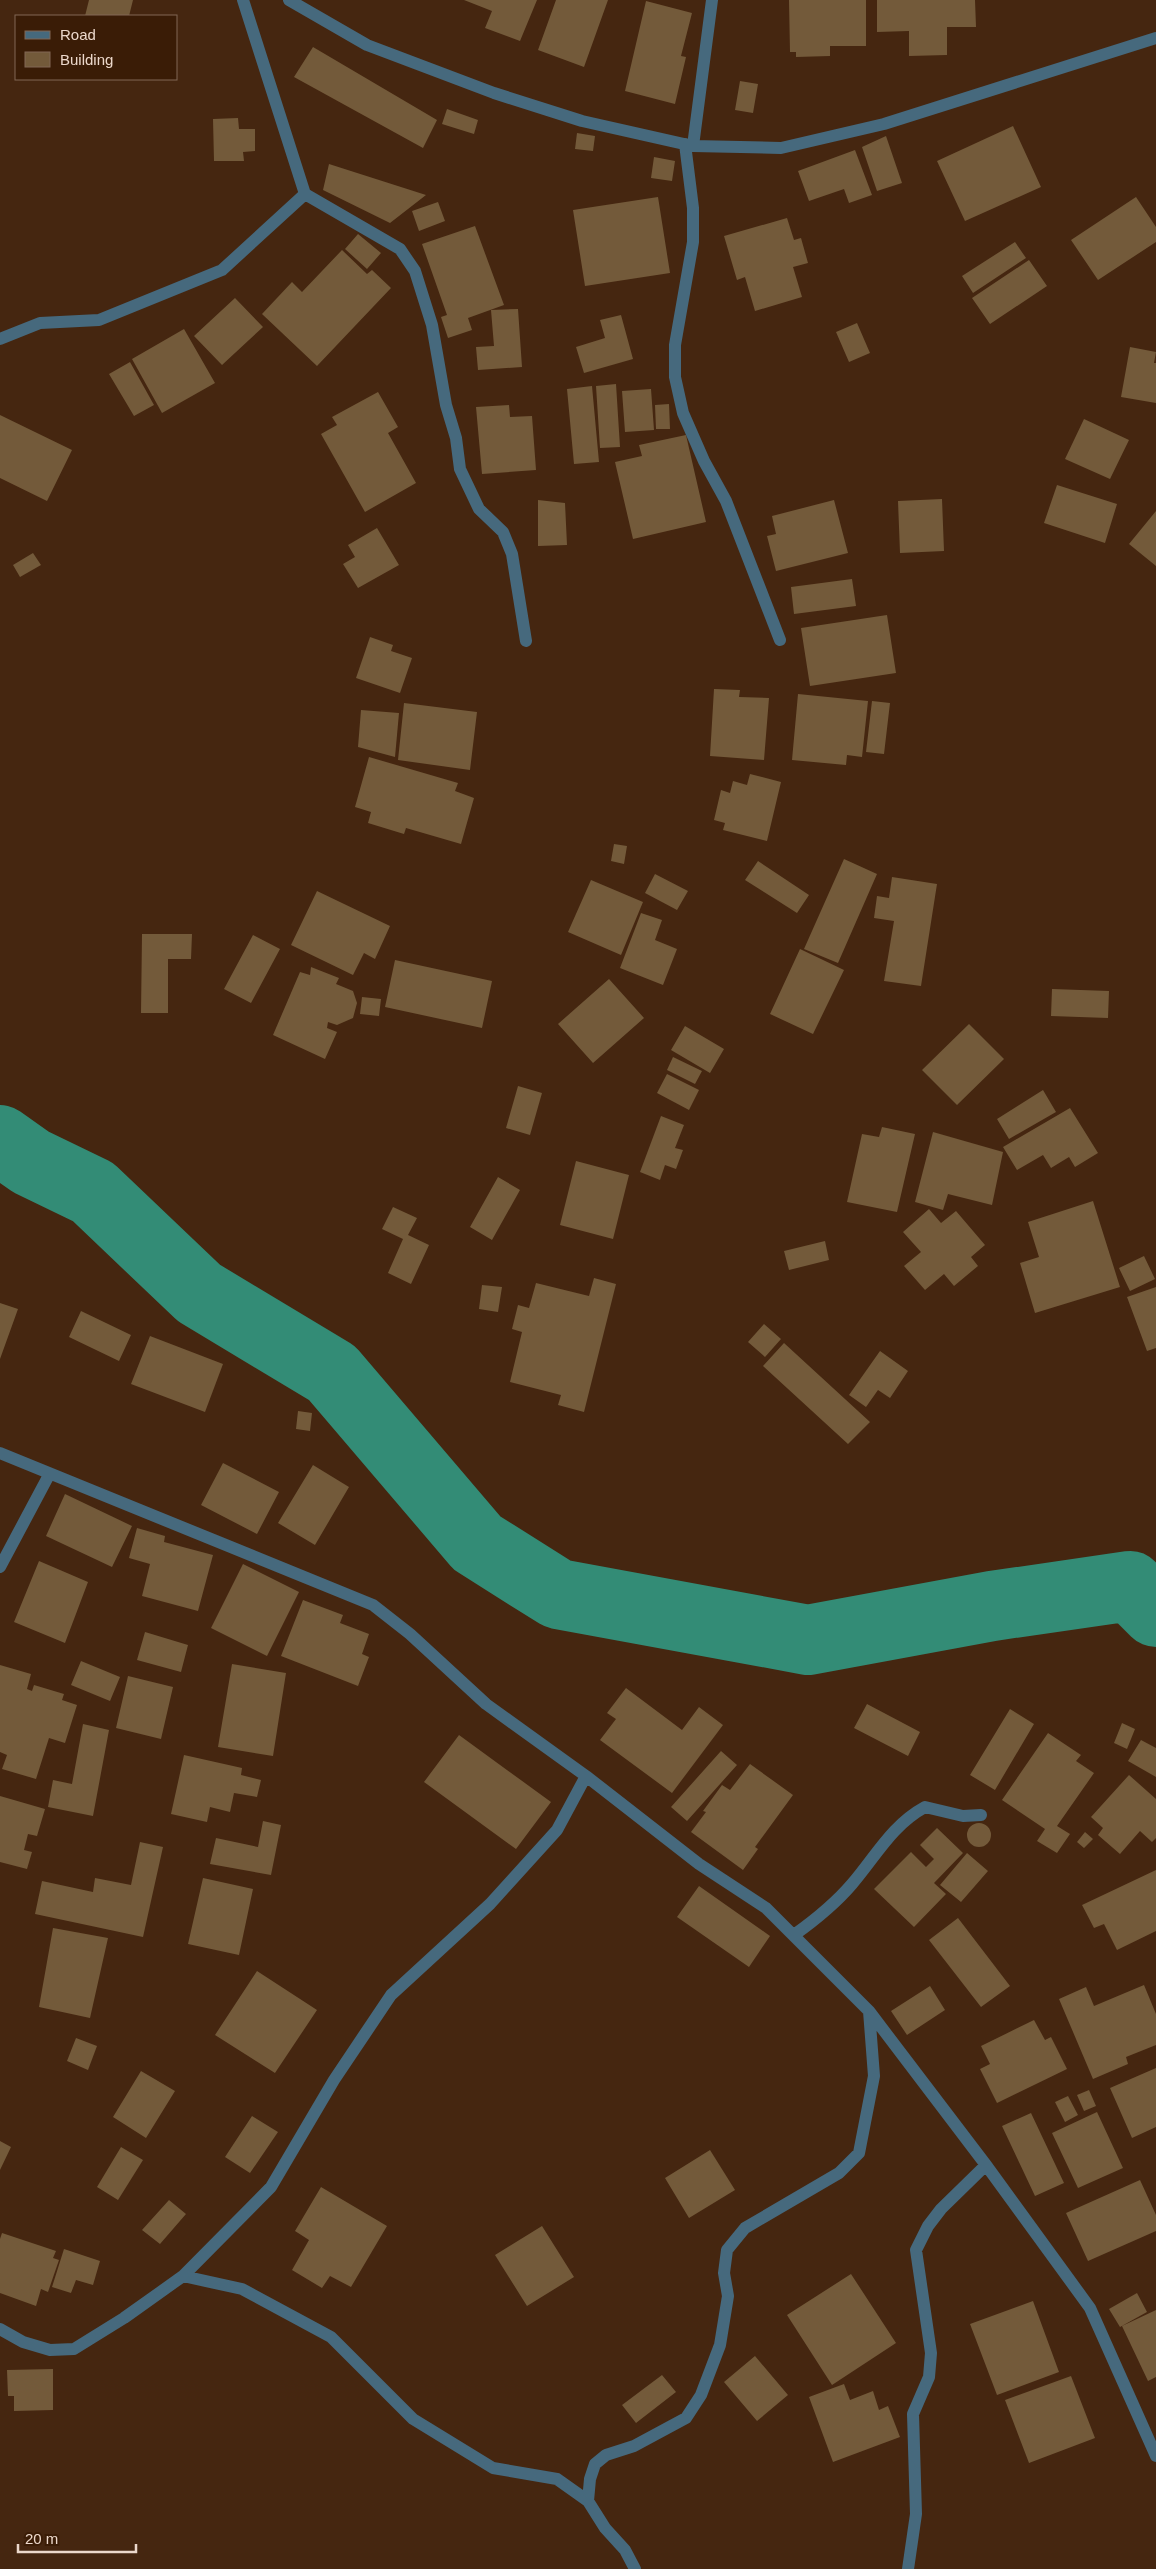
<svg xmlns="http://www.w3.org/2000/svg" width="1156" height="2569" font-family="Helvetica,sans-serif">
  <rect width="100%" height="100%" fill="#452610"/>
  <g fill="none" stroke-linecap="round" stroke-linejoin="round">
    <!-- river -->
    <path stroke="#338c76" stroke-width="70" d="M0,1140L31,1162L93,1192L199,1293L332,1373L477,1543L558,1594L808,1640L992,1606L1130,1586L1156,1612"/>
  </g>
  <!-- building -->
  <path fill="#735a3a" d="M89,0H133L129,16H85Z
    M464,0H537L520,41L485,28L492,11Z
    M556,0H608L584,67L538,50Z
    M789,0H866V46H830V56L796,57V52H790Z
    M877,0H975L976,27H947V55L909,56V31L877,32Z
    M646,1L692,13L681,56L686,57L675,104L625,91Z
    M313,47L437,120L423,148L294,77Z
    M740,81L758,84L753,113L735,110Z
    M447,109L478,120L474,134L442,124Z
    M238,118L239,129H255V151L243,152L244,161H214L213,119Z
    M1013,126L1041,187L965,221L937,161Z
    M577,133L595,136L593,151L575,149Z
    M886,136L902,183L877,191L862,147Z
    M855,150L872,195L849,203L844,189L809,201L798,171Z
    M654,157L675,161L672,181L651,178Z
    M329,164L426,195L390,223L323,190Z
    M658,197L670,273L585,286L573,210Z
    M1136,197L1156,227V242L1098,280L1071,240Z
    M438,202L445,221L419,231L412,211Z
    M787,218L794,240L801,238L808,263L793,267L802,297L755,311L745,277L737,280L724,236Z
    M475,226L504,305L468,318L472,330L448,338L441,317L447,315L422,244Z
    M358,234L381,253L367,269L345,249Z
    M1015,242L1026,258L973,293L962,276Z
    M342,250L367,274L372,270L391,288L317,366L262,314L292,282L302,292Z
    M1029,260L1047,286L990,324L972,298Z
    M235,298L263,327L222,365L194,336Z
    M518,309L522,367L478,370L476,347L494,346L491,310Z
    M621,315L633,359L584,373L576,347L605,338L600,320Z
    M857,323L870,353L849,362L836,332Z
    M184,329L215,383L162,413L132,359Z
    M1130,347L1156,352L1154,363H1156V403L1121,397Z
    M130,362L154,405L134,416L109,374Z
    M616,384L620,447L600,448L596,386Z
    M592,386L599,462L574,464L567,389Z
    M651,389L654,430L625,432L622,391Z
    M378,392L398,427L388,433L416,483L365,512L321,434L337,425L332,417Z
    M669,404L670,429H656L655,405Z
    M509,405L510,417L532,416L536,470L482,474L476,407Z
    M0,415L72,450L47,501L0,478Z
    M1084,419L1129,440L1110,479L1065,459Z
    M686,435L706,522L633,539L615,462L642,456L639,445Z
    M1057,485L1117,504L1105,543L1044,523Z
    M942,499L944,551L900,553L898,501Z
    M538,500L565,503L567,545L538,546Z
    M834,500L848,553L776,571L767,536L776,534L772,516Z
    M1156,511V566L1129,544Z
    M377,528L399,565L358,588L343,564L355,557L348,545Z
    M33,553L41,565L20,577L13,565Z
    M852,579L856,606L794,614L791,587Z
    M887,615L896,673L810,686L801,628Z
    M370,637L393,645L391,651L412,658L400,693L356,678Z
    M714,689L740,690L739,697L769,698L764,760L710,756Z
    M798,694L868,701L862,757L847,755L846,765L792,760Z
    M872,701L890,703L884,754L866,752Z
    M404,703L477,712L470,770L398,760Z
    M361,710L399,713L395,757L358,747Z
    M369,757L458,783L455,791L474,798L461,844L406,828L404,834L368,823L371,812L355,807Z
    M750,774L781,782L767,841L723,830L725,823L714,820L721,790L730,793L733,781L747,785Z
    M614,844L627,846L624,864L611,861Z
    M844,859L877,874L838,963L804,949Z
    M758,861L809,895L797,913L745,880Z
    M655,874L688,891L677,910L645,893Z
    M892,877L937,884L921,986L884,981L894,921L874,918L877,896L889,898Z
    M591,880L643,902L621,955L568,932Z
    M317,891L390,926L375,959L364,953L353,975L291,945Z
    M641,913L662,920L655,940L677,949L663,985L620,968Z
    M142,934H192L191,959H168V1013H141Z
    M253,935L280,949L251,1003L224,989Z
    M800,949L844,970L813,1034L770,1014Z
    M395,960L492,981L482,1028L385,1007Z
    M311,967L339,978L336,984L353,991L357,1003L353,1018L337,1025L328,1022L327,1028L337,1032L325,1059L273,1035L300,972L310,975Z
    M609,979L644,1018L593,1063L558,1024Z
    M1052,989L1109,991L1108,1018L1051,1016Z
    M362,997L381,999L379,1016L360,1014Z
    M969,1024L1004,1059L957,1105L922,1070Z
    M685,1026L724,1049L710,1073L671,1050Z
    M673,1057L702,1071L695,1084L667,1070Z
    M667,1074L699,1090L689,1110L657,1093Z
    M518,1086L542,1093L530,1135L506,1128Z
    M1043,1090L1056,1112L1009,1139L997,1119Z
    M1070,1108L1098,1153L1075,1167L1069,1157L1051,1168L1043,1155L1017,1170L1003,1147Z
    M661,1116L684,1125L675,1148L683,1150L676,1169L665,1165L660,1180L640,1172Z
    M882,1127L915,1134L897,1212L847,1202L862,1134L879,1137Z
    M933,1132L1003,1152L992,1205L948,1194L943,1210L915,1202Z
    M576,1161L629,1175L613,1239L560,1225Z
    M498,1177L520,1190L492,1240L470,1227Z
    M1093,1201L1120,1287L1035,1313L1020,1263L1039,1257L1028,1222Z
    M393,1207L417,1218L408,1235L429,1245L411,1284L388,1273L403,1239L382,1229Z
    M929,1209L941,1223L956,1211L985,1245L971,1257L978,1266L954,1286L944,1274L925,1290L904,1266L921,1252L903,1232Z
    M825,1241L829,1260L789,1270L784,1251Z
    M1144,1256L1155,1279L1130,1291L1119,1268Z
    M594,1278L616,1284L584,1412L558,1405L561,1395L510,1382L522,1332L512,1329L518,1305L529,1308L536,1283L589,1296Z
    M482,1285L502,1287L498,1312L479,1309Z
    M1156,1287V1348L1147,1351L1127,1297Z
    M0,1303L18,1309L0,1359Z
    M81,1311L131,1335L119,1361L69,1337Z
    M764,1324L781,1339L765,1357L748,1342Z
    M150,1336L223,1364L205,1412L131,1384Z
    M784,1343L870,1422L848,1444L763,1366Z
    M880,1351L908,1371L890,1398L878,1390L866,1407L849,1395Z
    M298,1411L312,1413L310,1431L296,1429Z
    M223,1463L279,1492L257,1534L201,1505Z
    M313,1465L349,1487L315,1545L278,1523Z
    M65,1494L132,1526L112,1567L46,1536Z
    M137,1528L165,1536L164,1542L213,1555L198,1611L142,1596L150,1564L129,1558Z
    M39,1561L88,1582L65,1643L14,1622Z
    M243,1564L299,1592L267,1656L211,1628Z
    M303,1600L343,1615L340,1623L369,1634L362,1654L369,1657L358,1686L281,1656Z
    M145,1632L188,1645L181,1672L137,1660Z
    M81,1661L120,1677L110,1701L71,1685Z
    M232,1664L286,1673L273,1756L218,1747Z
    M0,1665L31,1674L27,1689L32,1691L34,1685L64,1694L62,1700L77,1705L65,1743L49,1738L36,1779L2,1769L7,1755L0,1752Z
    M128,1676L173,1687L161,1739L116,1728Z
    M626,1688L682,1730L699,1707L723,1725L672,1793L600,1740L616,1719L607,1713Z
    M867,1704L920,1732L908,1756L854,1728Z
    M1010,1709L1034,1724L995,1790L970,1775Z
    M1122,1723L1135,1729L1127,1749L1114,1743Z
    M83,1724L109,1730L93,1816L48,1807L53,1780L72,1784Z
    M1048,1733L1081,1755L1076,1761L1094,1773L1057,1826L1070,1834L1057,1853L1037,1841L1045,1829L1002,1800Z
    M459,1735L551,1802L516,1849L424,1782Z
    M1141,1740L1156,1748V1777L1128,1761Z
    M721,1751L737,1765L687,1821L671,1807Z
    M184,1755L242,1768L241,1775L261,1780L257,1797L234,1793L230,1812L210,1807L207,1822L171,1814Z
    M750,1764L793,1795L755,1847L758,1849L743,1870L691,1832L706,1812L703,1811L722,1785L730,1790Z
    M1129,1775L1156,1799V1838L1152,1842L1140,1831L1120,1854L1098,1835L1103,1828L1091,1817Z
    M0,1796L45,1809L37,1836L28,1834L24,1850L32,1852L27,1869L0,1862Z
    M263,1821L281,1825L271,1875L210,1864L216,1838L258,1847Z
    M967 1835a12 12 0 1 1 24 0a12 12 0 1 1-24 0Z
    M937,1828L963,1853L934,1883L946,1894L914,1927L874,1889L911,1852L926,1867L934,1859L920,1845Z
    M1085,1832L1093,1839L1084,1848L1077,1842Z
    M140,1842L163,1847L143,1937L35,1914L42,1881L93,1892L95,1878L131,1885Z
    M967,1853L988,1871L961,1902L940,1885Z
    M1156,1870V1931L1117,1950L1104,1924L1094,1928L1082,1905Z
    M203,1878L253,1889L239,1955L188,1944Z
    M699,1886L770,1936L749,1967L677,1917Z
    M958,1918L1010,1986L981,2007L929,1940Z
    M53,1928L108,1938L90,2018L39,2007Z
    M257,1971L317,2010L275,2073L215,2035Z
    M1144,1985L1156,2014V2045L1126,2057L1128,2064L1093,2079L1059,1999L1086,1987L1094,2006Z
    M930,1986L945,2010L907,2035L891,2011Z
    M1034,2020L1045,2040L1051,2037L1067,2069L997,2103L980,2069L990,2064L981,2046Z
    M76,2038L97,2046L88,2070L67,2061Z
    M1156,2068V2127L1132,2138L1110,2088Z
    M141,2071L175,2091L146,2138L113,2117Z
    M1089,2090L1096,2106L1084,2111L1077,2095Z
    M1068,2096L1078,2115L1065,2122L1055,2102Z
    M1097,2112L1123,2168L1078,2188L1052,2133Z
    M1031,2113L1064,2183L1035,2196L1002,2126Z
    M252,2116L278,2132L250,2173L225,2157Z
    M0,2141L11,2147L0,2170Z
    M121,2147L143,2160L118,2200L97,2187Z
    M710,2150L735,2190L689,2218L665,2178Z
    M1140,2180L1156,2215V2231L1088,2261L1066,2213Z
    M321,2187L387,2226L351,2287L330,2276L322,2288L292,2270L309,2240L295,2231Z
    M169,2200L186,2214L160,2244L142,2230Z
    M542,2226L574,2277L527,2306L495,2255Z
    M2,2233L56,2251L53,2258L59,2260L48,2292L41,2289L36,2306L0,2293V2239Z
    M64,2249L100,2261L93,2285L76,2280L71,2293L52,2287Z
    M851,2274L896,2343L832,2385L787,2315Z
    M1137,2293L1147,2312L1120,2327L1109,2309Z
    M1033,2301L1059,2372L997,2395L970,2324Z
    M1156,2310V2377L1148,2381L1122,2326Z
    M755,2356L788,2395L757,2421L724,2382Z
    M53,2369V2410L14,2411V2396H8L7,2370Z
    M662,2375L676,2392L636,2423L622,2405Z
    M1071,2376L1095,2438L1029,2463L1005,2400Z
    M844,2384L850,2400L873,2391L879,2410L888,2406L900,2437L833,2462L809,2397Z"/>
  <g fill="none" stroke-linecap="round" stroke-linejoin="round">
    <!-- street -->
    <path stroke="#46697d" stroke-width="12" d="M289,0L367,45L494,93L582,121L693,146L781,148L884,124L1156,38
      M685,144L693,208V242L675,345V377L683,413L704,461L726,501L780,640
      M693,146L712,0
      M305,194L400,249L415,271L432,325L446,405L456,438L460,469L479,509L503,532L512,554L526,641
      M0,339L40,323L99,320L222,270L305,194L243,0
      M0,1453L373,1605L410,1634L486,1704L586,1776L699,1864L766,1908L869,2011L986,2165L1090,2308L1156,2456
      M0,1567L49,1475
      M794,1935C815,1920 835,1904 852,1884C876,1856 892,1825 925,1807L963,1816L981,1815
      M183,2276L242,2289L331,2337L413,2419L493,2468L557,2479L588,2501L605,2528L625,2550L635,2569
      M0,2329L23,2342L50,2350L74,2349L124,2318L183,2276L271,2187L334,2080L391,1995L490,1904L557,1830L586,1776
      M588,2501L590,2479L595,2464L606,2455L634,2446L686,2418L701,2395L720,2345L728,2296L724,2273L727,2250L745,2228L839,2173L859,2153L874,2076L869,2011
      M908,2569L916,2514L913,2414L929,2377L931,2353L916,2250L928,2226L941,2209L986,2165"/>
  </g>
  <!-- legend -->
  <rect x="15" y="15" width="162" height="65" fill="#3a1c06" stroke="#816755"/>
  <rect x="25" y="31" width="25" height="8" fill="#46697d" stroke="#816755"/>
  <text x="60" y="40" font-size="15" fill="#ecd8cb">Road</text>
  <rect x="25" y="52" width="25" height="15" fill="#735a3a" stroke="#816755"/>
  <text x="60" y="65" font-size="15" fill="#ecd8cb">Building</text>
  <!-- scale -->
  <path d="M18 2544v8h118v-8" fill="none" stroke="#ecd8cb" stroke-width="2.5"/>
  <text x="25" y="2544" font-size="15" fill="#ecd8cb" stroke="#3a1c06" stroke-width="4" paint-order="stroke">20 m</text>
</svg>
